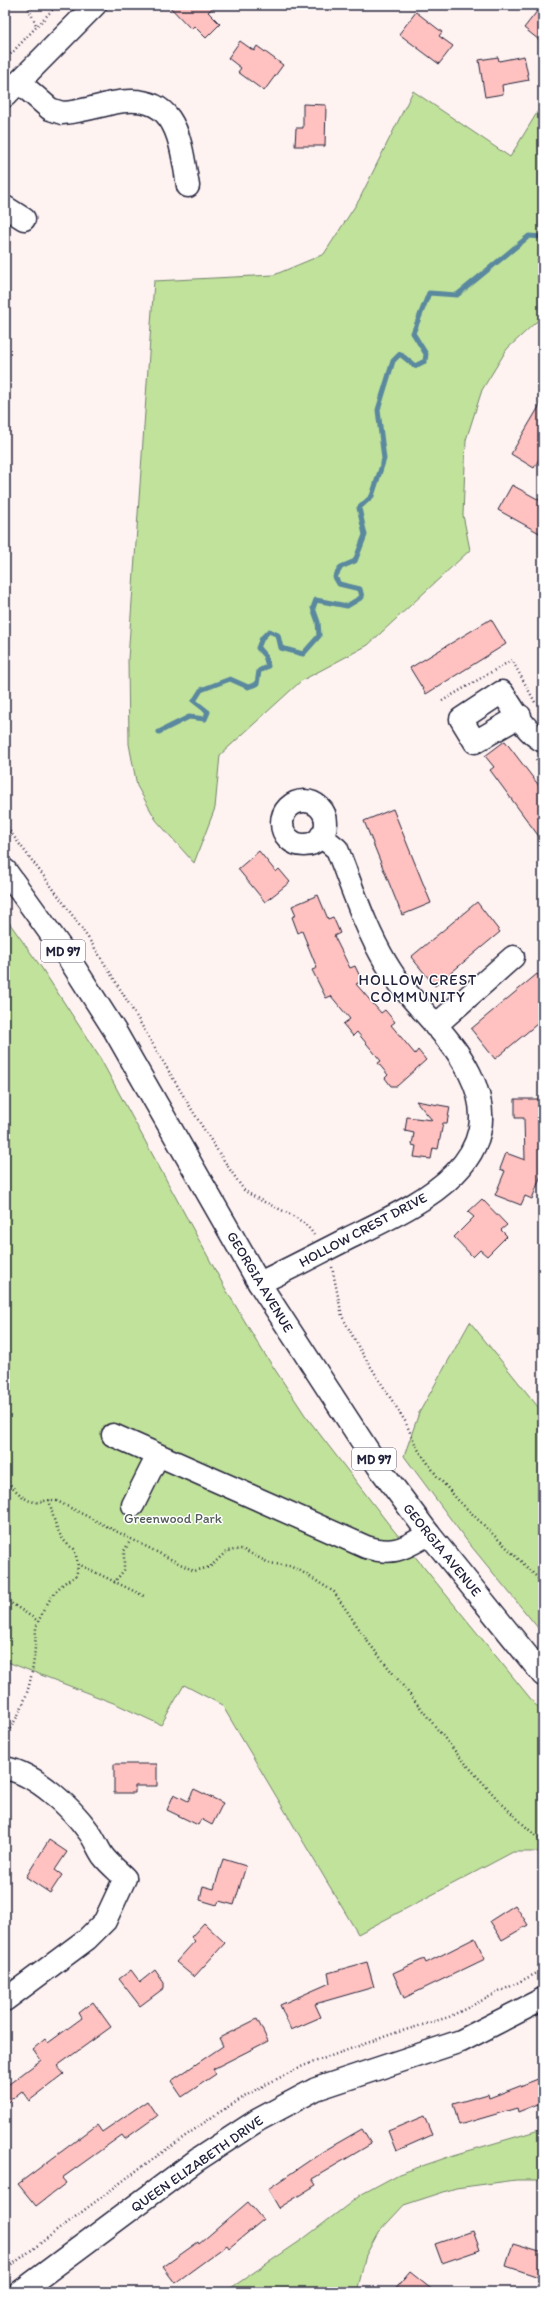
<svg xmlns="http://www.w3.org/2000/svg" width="548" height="2297" font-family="Itim,sans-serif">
  <rect width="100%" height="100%" fill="#fff3f2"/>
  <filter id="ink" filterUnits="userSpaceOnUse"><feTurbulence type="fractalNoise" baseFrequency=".025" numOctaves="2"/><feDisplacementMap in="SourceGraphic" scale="8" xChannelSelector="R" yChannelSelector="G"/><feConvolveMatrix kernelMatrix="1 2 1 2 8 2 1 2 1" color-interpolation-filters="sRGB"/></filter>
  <g filter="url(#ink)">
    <!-- green -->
    <path fill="#c1e29b" stroke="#72826b" d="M413,91L510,157L543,103V319L536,322L507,349L482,390L466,440L463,515L470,550L368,645L301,681L220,755L215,808L194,863L156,820L137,786L129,744L128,659L154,281L274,275L324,254L359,200Z
      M5,917L41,967L100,1058L225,1288L262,1350L305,1415L387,1522L543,1714V1852H513L358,1934L222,1705L184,1685L161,1725L116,1704L5,1661Z
      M470,1322L543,1413V1634L467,1541L404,1456L419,1413Z
      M543,2129V2180H516L456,2188L404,2205L378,2233L366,2255L357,2292H225L303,2239L362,2194L399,2174L454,2155Z"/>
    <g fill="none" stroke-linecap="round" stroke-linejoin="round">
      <!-- stream -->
      <path stroke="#5a889e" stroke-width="5" d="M159,732L189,717L205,719L208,712L194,701L201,690L230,679L248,687L257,684L259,671L268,666L265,656L258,648L262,638L269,631L278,635L281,648L303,654L319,636L318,622L313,608L316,600L347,606L362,597L360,589L339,584L335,577L341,567L355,561L365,535L359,508L372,496L384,459L378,410L393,361L400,354L415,366L425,361L426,354L413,333L429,293L457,295L529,236L543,237"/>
    </g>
    <!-- building -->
    <path fill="#ffc2c0" stroke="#22223b" d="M168,5H216L208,12L220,24L206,38L194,26L191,29Z
      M542,5H543V43L524,28Z
      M416,12L442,32L439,36L453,46L439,64L399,34Z
      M240,41L254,51L257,46L283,65L264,91L238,72L241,68L228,58Z
      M524,56L529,80L502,85L503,94L485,97L479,60L498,57L499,61Z
      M303,104L326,105L325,146H295L296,128H303Z
      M543,400V452L534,468L511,454Z
      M512,485L543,502V535L498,510Z
      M491,619L506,644L426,694L410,668Z
      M505,741L543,791V842L490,770L494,767L485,756Z
      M393,809L431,903L402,915L364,821Z
      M259,851L276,872L279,869L290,882L265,902L238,869Z
      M318,895L328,919L333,917L340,933L334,936L350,968L355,966L362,981L356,984L381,1013L385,1010L395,1022L391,1025L415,1054L418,1050L426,1060L397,1086H391L385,1078L388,1075L378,1063L381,1061L357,1032L353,1036L343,1024L350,1019L331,996L326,998L312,970L317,968L302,931L298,933L292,917L296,915L292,906Z
      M477,902L500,932L435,986L411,957Z
      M537,974L543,982V1019L495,1059L471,1029Z
      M515,1099H543V1170L532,1199L525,1196L521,1205L495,1195L505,1171L500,1169L506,1153L525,1160L524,1118H515Z
      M416,1101L450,1107L447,1123H443L438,1149L433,1148L431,1159L414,1157L416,1146L412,1145L414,1133L405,1131L407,1117L432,1120Z
      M482,1199L507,1225L501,1230L507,1236L487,1256L480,1250L473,1257L454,1237L474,1217L468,1212Z
      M114,1764H157V1786H135V1793H114Z
      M194,1789L223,1803L212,1825L201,1819L198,1825L167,1810L174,1794L188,1801Z
      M49,1840L67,1852L55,1870L62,1875L50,1893L26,1877Z
      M223,1859L246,1866L234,1905L219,1901L217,1905L200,1900L203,1886L214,1889Z
      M515,1905L528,1925L502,1940L490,1921Z
      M204,1923L225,1943L194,1977L176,1962L195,1941L191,1937Z
      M475,1938L485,1959L404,1998L393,1973L424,1959L426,1963Z
      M367,1962L374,1987L315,2004L321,2017L291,2030L280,2005L330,1983L328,1973Z
      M131,1970L140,1982L155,1970L164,1983V1988L140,2006L119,1979Z
      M93,2002L111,2027L57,2066L64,2074L29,2101L22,2091L5,2104V2087L41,2060L33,2049L45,2039L48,2043L82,2018L79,2013Z
      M257,2019L268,2041L213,2069L216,2074L182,2097L171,2081L223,2046L219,2038Z
      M538,2079L543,2091V2102L518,2112L517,2108L459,2125L453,2104L488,2094L489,2098Z
      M147,2101L157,2116L125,2139L122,2135L62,2178L66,2183L36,2206L18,2184L97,2125L102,2132Z
      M424,2116L432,2135L396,2151L388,2131Z
      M362,2129L371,2144L312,2179L316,2185L279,2208L268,2189L322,2152Z
      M248,2202L263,2220L229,2248L227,2245L175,2283L163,2267L198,2242L199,2244Z
      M473,2231L480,2250L442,2263L435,2244Z
      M513,2243L543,2252V2265L539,2277L506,2266Z
      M410,2272L435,2292H393Z"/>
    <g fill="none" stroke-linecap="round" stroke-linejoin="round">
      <defs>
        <path id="minor" d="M19,82L50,109L62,113C79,112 95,107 112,103C177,90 180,138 188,186
          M5,96L95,5
          M5,207L24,219
          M520,716L475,742L461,719L502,692C514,709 525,732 543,741
          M282 823a22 22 0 1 1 44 0a22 22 0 1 1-44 0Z
          M435,1026L513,957
          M259,1283C290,1269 319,1253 349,1238C412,1207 515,1164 470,1074C450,1032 409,1003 386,963C365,928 352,887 337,849L321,836
          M113,1435L366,1547C395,1556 404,1548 429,1534
          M133,1505L158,1455
          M5,1768C36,1774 71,1807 89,1832C95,1840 98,1849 103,1856C109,1864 118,1871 125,1878L105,1921L87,1939L5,2000
          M20,2292L197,2160L258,2120L316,2089L461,2041L543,1999"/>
        <path id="major" d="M5,870L69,959L115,1031L259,1283L378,1466L429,1534L543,1675"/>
      </defs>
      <!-- minor casing -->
      <use href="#minor" stroke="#22223b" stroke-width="25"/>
      <!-- major casing -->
      <use href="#major" stroke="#22223b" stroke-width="25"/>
      <!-- path -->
      <path stroke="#22223b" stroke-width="2.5" stroke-dasharray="1 3" stroke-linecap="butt" d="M27,5L37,27
        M5,60L57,5
        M442,701L512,660L536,704
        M536,759L543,769
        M5,825C36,866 68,907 96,950C146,1029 190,1113 244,1190C266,1207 300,1212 314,1235
        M332,1267L342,1316L359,1348L405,1421L417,1448L437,1476L458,1500L543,1583
        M5,1479C13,1487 23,1501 35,1502C43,1503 48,1498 57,1501L194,1571L210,1567L227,1551L242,1549L269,1563L289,1566L299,1570L334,1592L368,1642L458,1755L500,1802L543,1843
        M78,1564L144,1596
        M114,1583L124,1570V1551L132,1538
        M5,1599L38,1621
        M5,1735C30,1704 35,1665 36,1627C44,1608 55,1585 75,1577C80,1568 77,1559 74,1549C57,1540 53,1516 49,1499
        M5,2270L140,2168L215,2115L257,2089L303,2066L392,2034L449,2017L543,1970"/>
      <!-- minor -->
      <use href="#minor" stroke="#fff" stroke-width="22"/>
      <!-- major -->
      <use href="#major" stroke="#fff" stroke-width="22"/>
    </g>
  </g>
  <g text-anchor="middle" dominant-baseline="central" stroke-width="3" stroke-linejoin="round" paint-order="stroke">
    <!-- shield labels -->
    <g fill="#fff" stroke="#646476" stroke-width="1">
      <rect x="41" y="940" width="44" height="22" rx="3"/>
      <rect x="352" y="1448" width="44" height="22" rx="3"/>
    </g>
    <g font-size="13" font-weight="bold" fill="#22223b">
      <text x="63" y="951">MD 97</text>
      <text x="374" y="1459">MD 97</text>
    </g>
    <!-- street labels -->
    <g font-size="14" fill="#22223b" stroke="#fff">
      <text transform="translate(363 1230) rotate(-28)">HOLLOW CREST DRIVE</text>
      <text transform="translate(260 1282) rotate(59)">GEORGIA AVENUE</text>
      <text transform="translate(442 1550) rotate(51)">GEORGIA AVENUE</text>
      <text transform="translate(197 2164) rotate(-35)">QUEEN ELIZABETH DRIVE</text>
    </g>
    <!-- park labels -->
    <g font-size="14" fill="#525c58" stroke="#fff">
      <text x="173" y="1518">Greenwood Park</text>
    </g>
    <!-- neighbourhood labels -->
    <g font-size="15" letter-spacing="1" fill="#22223b" stroke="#fff">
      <text x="418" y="980">HOLLOW CREST<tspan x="418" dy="17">COMMUNITY</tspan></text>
    </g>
  </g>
  <!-- margin -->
  <rect width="548" height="2297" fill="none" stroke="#fff" stroke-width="20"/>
  <rect x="10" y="10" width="528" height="2277" fill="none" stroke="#22223b" stroke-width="1.5" filter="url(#ink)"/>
</svg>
